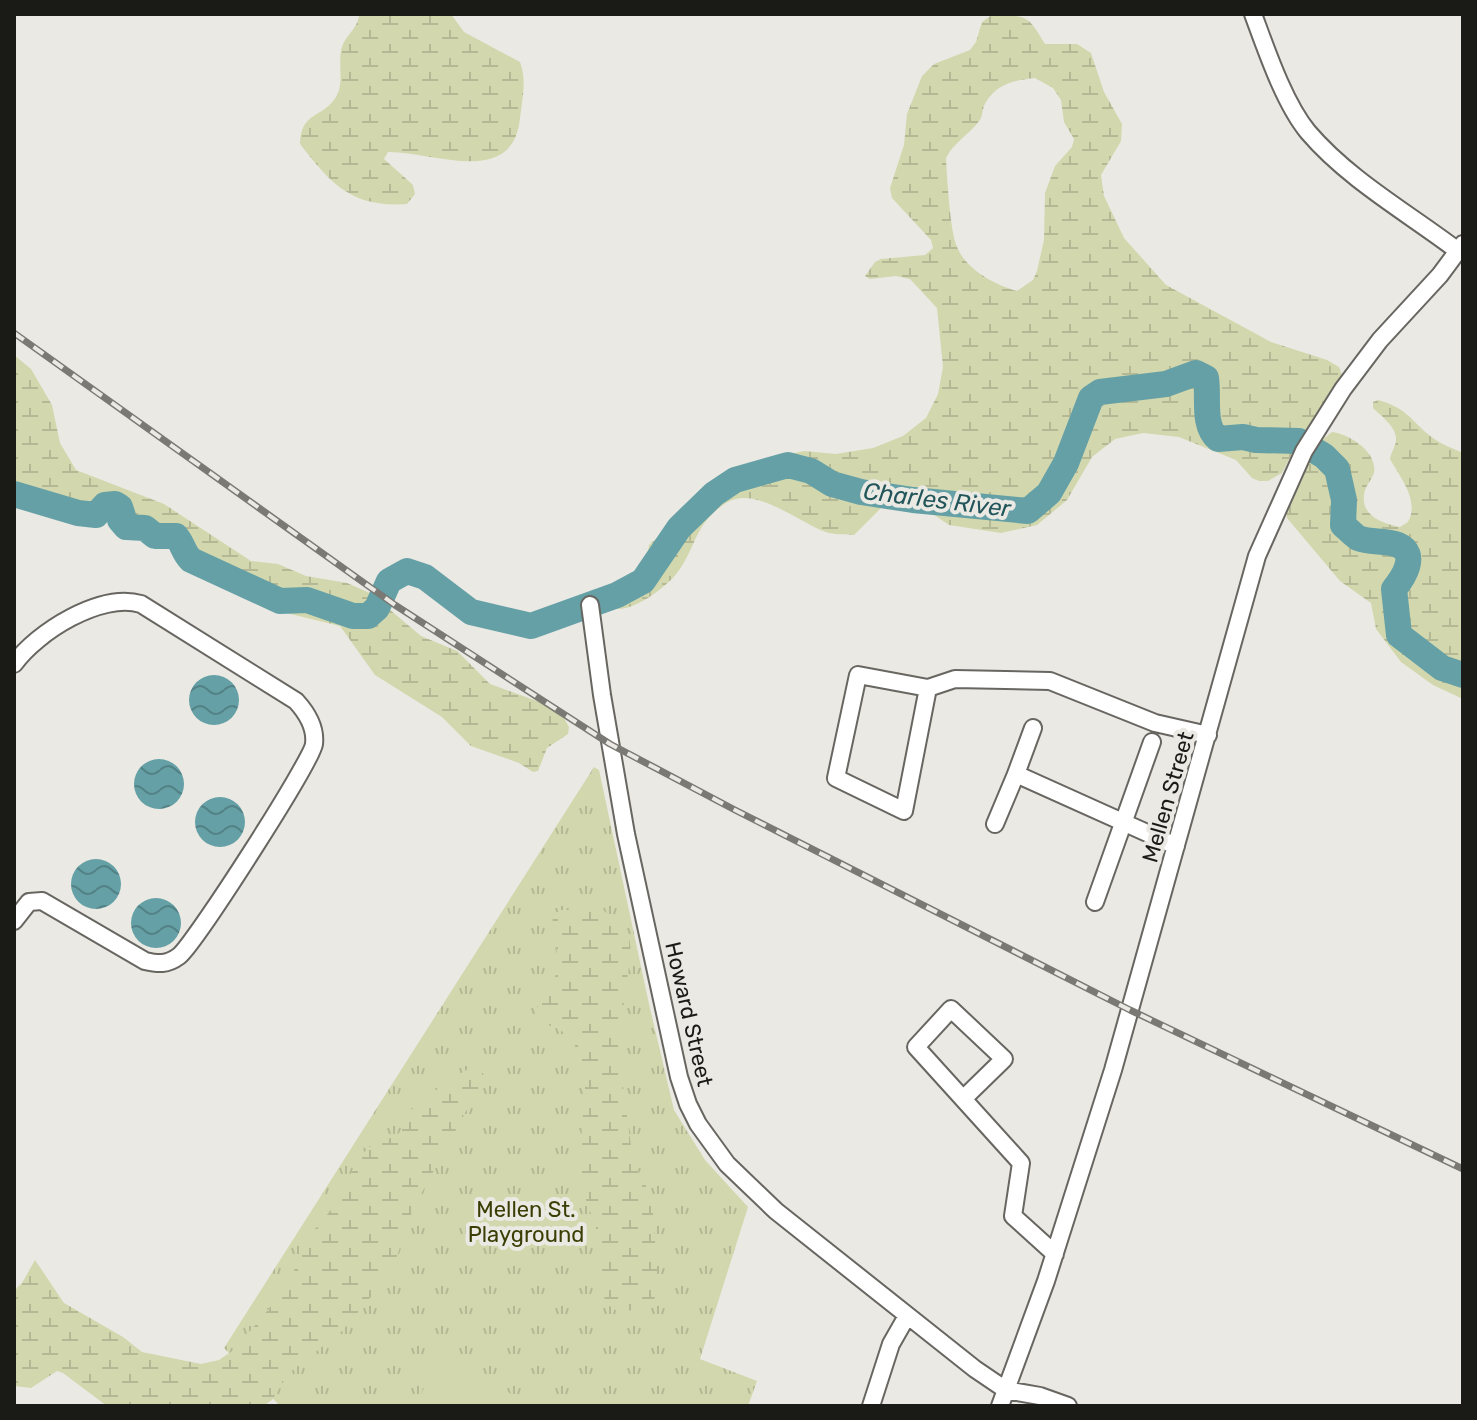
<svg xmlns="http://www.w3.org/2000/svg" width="1477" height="1420" font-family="Rubik,sans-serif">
  <defs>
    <pattern id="grass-tufts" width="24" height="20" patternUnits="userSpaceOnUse" patternTransform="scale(2)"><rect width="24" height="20" fill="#d3d7ad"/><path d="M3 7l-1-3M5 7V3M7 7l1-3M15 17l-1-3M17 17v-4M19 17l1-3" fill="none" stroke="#b5b894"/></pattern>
    <pattern id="wetland-marsh" width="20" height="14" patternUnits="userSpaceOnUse" patternTransform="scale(2)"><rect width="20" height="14" fill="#d3d7ad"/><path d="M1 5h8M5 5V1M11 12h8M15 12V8" fill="none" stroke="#b5b894"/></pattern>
    <pattern id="water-waves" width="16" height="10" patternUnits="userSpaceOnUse" patternTransform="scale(2)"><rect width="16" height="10" fill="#64a0a6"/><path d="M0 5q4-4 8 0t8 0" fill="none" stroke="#528286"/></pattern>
  </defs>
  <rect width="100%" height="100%" fill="#ebe9e3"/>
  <!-- grass -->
  <path fill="url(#grass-tufts)" d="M594,767L599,770L649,1004L674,1110L705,1160L748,1207L700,1359L757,1381L748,1406H280L224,1348Z"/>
  <!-- wetland -->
  <path fill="url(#wetland-marsh)" fill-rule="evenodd" d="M359,14H451L464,32L520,62C527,80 522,100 520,118C513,189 432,151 388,152L384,159L413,185L415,194L407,204C352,208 331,184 300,144C301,111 322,119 336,97C345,82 337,63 342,47C346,35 359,27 359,14Z
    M993,14C1028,17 1027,14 1045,44H1077L1091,53L1104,92L1122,124L1121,141L1101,175L1104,196L1124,238L1166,285L1271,342L1327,360L1339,367L1342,375L1312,433L1298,442L1282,473L1268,481H1259L1252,478L1236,460L1179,437L1143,433L1115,439L1092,457L1067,500L1037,525L1001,533L949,525L924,508L899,504L881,508L854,535C846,534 837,535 829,533C801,525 756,484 726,503C693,525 697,547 677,573C666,588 620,623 605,603L608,595L646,565L649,545L727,475L766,459L804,451L836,454L873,448L903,436L926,418L938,394L943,367L937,308L910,279L896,276L870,279L865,276L875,262L881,259L925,255L933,248L931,240L892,198L890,188L904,145L907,114L922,76L934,64L970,50L976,42L982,22ZM1035,78L1053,88L1061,100L1064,122L1074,139L1072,147L1055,166L1045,193L1044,240L1037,271L1033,280L1017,291C996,285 966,270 957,247C950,231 947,177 946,158C954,142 970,134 980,120C983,115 982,108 986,102C997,84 1015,80 1035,78Z
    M14,355L31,369L52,405L60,443L76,470L164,504L251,561L278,564L306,576L347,583L370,593L421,636L457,651L490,684L545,704L564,718L569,727L568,734L547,748L538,771L533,772L519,763L471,746L442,717L375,675L340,626L274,610L159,530L41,499L14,487Z
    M1378,400C1406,408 1409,418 1429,435C1438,443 1452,448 1463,453V699L1433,685L1401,662L1376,629L1371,603L1340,581L1287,518C1282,494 1311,470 1315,446L1332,432C1349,434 1378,452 1374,473C1372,479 1367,484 1365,490C1358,515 1381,523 1400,527L1408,522C1420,501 1400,477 1390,459C1391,452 1396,446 1396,440C1397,427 1381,416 1373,408V402Z
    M561,910H603L622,926L629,936L631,952L620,1030L622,1079L633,1161L652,1198L658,1285L654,1300L641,1310L617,1311L605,1303L596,1228L578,1177L586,1079L573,1040L559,1029L539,1022L536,1010C541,998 550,989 555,977C563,957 550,934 553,914Z
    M472,1067L482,1068L484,1078L413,1209L395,1262L386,1279L343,1330L289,1373L272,1400L263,1406H107L63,1373L57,1371L31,1388L14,1386V1291L22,1283L35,1260L64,1303L123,1337L142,1352L201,1364L219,1360L235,1349L288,1286L305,1242L346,1191L349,1177L357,1161L368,1148L375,1143L394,1137L400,1132L411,1110L449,1080Z"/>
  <!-- pitch -->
  <path fill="#d3d7ad" d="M439,1358L536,1406H415Z"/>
  <!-- water -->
  <path fill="url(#water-waves)" d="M189 700a25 25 0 1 1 50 0a25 25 0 1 1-50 0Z
    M134 784a25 25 0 1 1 50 0a25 25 0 1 1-50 0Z
    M195 822a25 25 0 1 1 50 0a25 25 0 1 1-50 0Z
    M71 884a25 25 0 1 1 50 0a25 25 0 1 1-50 0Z
    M131 923a25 25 0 1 1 50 0a25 25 0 1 1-50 0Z"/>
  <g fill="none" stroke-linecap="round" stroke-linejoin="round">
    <!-- river -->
    <path stroke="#64a0a6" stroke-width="26" d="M14,494L78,513L96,515L105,505L115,504L120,507L123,516L120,520L126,527L145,528L155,536H176C183,544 183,552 191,560L280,601L307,600L353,616H368L377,608L389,581L407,571L425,577L471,612L531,626L617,595L643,581L679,528L714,494L735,480L788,465L811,471L832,484L861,492L913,500L1028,511L1049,493L1066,463L1091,398L1100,392L1166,384L1196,373L1206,378C1209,397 1202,426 1218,439L1243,437L1256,440L1299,441L1324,456L1337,469L1344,500L1343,525C1348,529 1353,535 1358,538C1370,543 1386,540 1398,545C1419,554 1403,578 1394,589L1399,635L1442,668L1463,675"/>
    <defs>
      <path id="minor" d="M1253,14C1266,49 1284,103 1308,132C1349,180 1408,213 1458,251
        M590,605L602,695L626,834L679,1077L688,1104L698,1124L727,1164L776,1211L975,1369L1006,1390L1040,1396L1068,1406
        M14,664C37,632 101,592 141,604L296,701C307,713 316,727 314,744C312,761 195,943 179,956C167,965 158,964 145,961L42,901L29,902L14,921
        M928,688L858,675L836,778L904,811L928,688L955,679L1050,681L1155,723L1208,735
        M1033,728L1016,774L1176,846
        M995,824L1016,774
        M1095,902L1152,742
        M963,1099L1004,1059L951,1009L916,1047L1021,1163L1013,1216L1055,1254
        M871,1406L891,1344L907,1316
        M1000,1406L1046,1281L1113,1070L1257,556L1304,451L1343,389L1380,340L1440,275L1463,244"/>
    </defs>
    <!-- minor casing -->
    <use href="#minor" stroke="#686661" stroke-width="20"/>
    <!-- minor -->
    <use href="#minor" stroke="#fff" stroke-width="16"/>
    <defs>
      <path id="rail" d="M14,333L395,605L610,744L735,810L1130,1010L1463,1169"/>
    </defs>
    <!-- rail casing -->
    <use href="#rail" stroke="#7a7974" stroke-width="7"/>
    <!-- rail -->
    <use href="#rail" stroke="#ebe9e3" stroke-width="4" stroke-dasharray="12" stroke-linecap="butt"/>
  </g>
  <g text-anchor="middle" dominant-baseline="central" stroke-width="8" stroke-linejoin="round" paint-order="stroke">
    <!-- street labels -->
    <g font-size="22" fill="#1a1a17" stroke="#ebe9e3">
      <text transform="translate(1168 797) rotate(-74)">Mellen Street</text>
      <text transform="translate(689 1014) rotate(77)">Howard Street</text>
    </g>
    <!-- park labels -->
    <g font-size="22" fill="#3b3e04" stroke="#ebe9e3">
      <text x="526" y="1209">Mellen St.<tspan x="526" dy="25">Playground</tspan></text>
    </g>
    <!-- water labels -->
    <g font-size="24" font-style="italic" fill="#22565b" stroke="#ebe9e3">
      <text transform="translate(937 500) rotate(7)">Charles River</text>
    </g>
  </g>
  <!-- border -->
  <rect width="1477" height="1420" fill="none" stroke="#1a1a17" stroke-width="32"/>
</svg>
